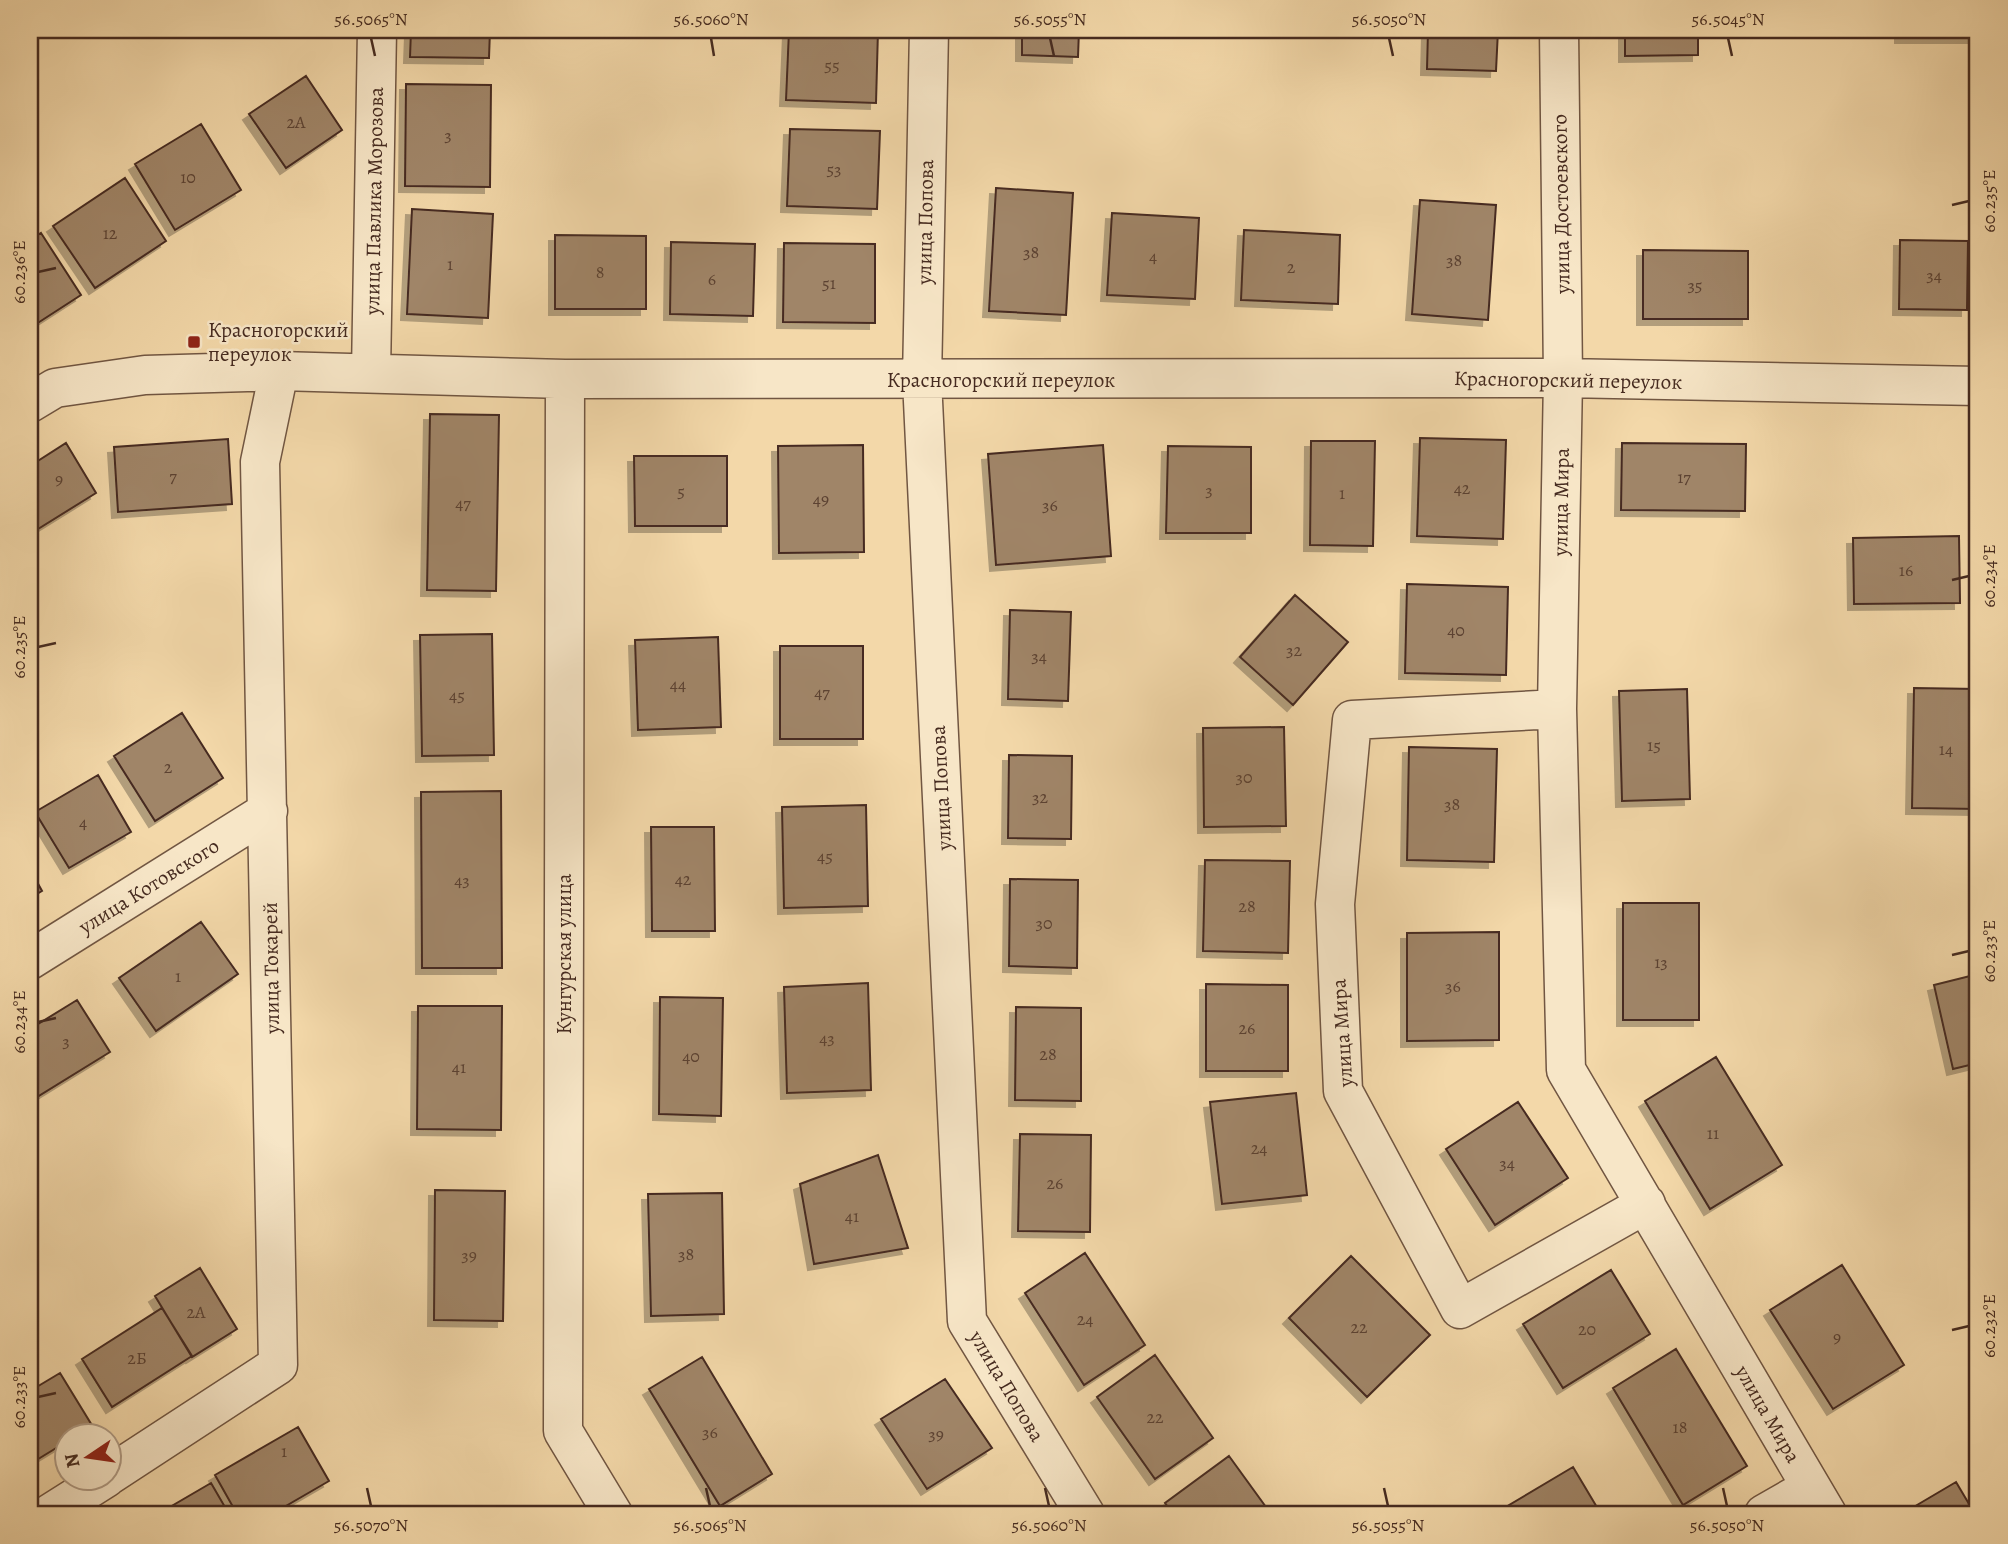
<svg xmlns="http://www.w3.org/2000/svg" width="2008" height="1544" font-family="Alegreya,serif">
  <defs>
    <filter id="shadow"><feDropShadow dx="-6" dy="6" stdDeviation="0" flood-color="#0004"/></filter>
  </defs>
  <rect width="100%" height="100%" fill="#f3d8a9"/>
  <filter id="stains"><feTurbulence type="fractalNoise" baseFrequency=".00286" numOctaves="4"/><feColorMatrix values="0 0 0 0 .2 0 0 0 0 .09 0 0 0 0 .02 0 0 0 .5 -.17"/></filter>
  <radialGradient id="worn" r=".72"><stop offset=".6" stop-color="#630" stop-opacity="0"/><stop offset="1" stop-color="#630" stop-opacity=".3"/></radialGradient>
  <!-- building -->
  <path fill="#a08567" stroke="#462b20" stroke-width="2" filter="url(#shadow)" d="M411,30H490L489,58L410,57Z
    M789,30H878L876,103L786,100Z
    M1022,30H1079L1078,57L1022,55Z
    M1428,30H1498L1496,71L1427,69Z
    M1625,30H1698V55L1625,56Z
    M1901,30H1975V37H1901Z
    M306,76L342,130L286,168L249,114Z
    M406,84L491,85L490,187L405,186Z
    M201,124L241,190L175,230L135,164Z
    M790,129L880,131L877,209L787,206Z
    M125,178L166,241L95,288L53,226Z
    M996,188L1073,193L1066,315L989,311Z
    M1420,200L1496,205L1488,320L1412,314Z
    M412,209L493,214L488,318L407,314Z
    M1112,213L1199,218L1195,299L1107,295Z
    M1244,230L1340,235L1338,304L1241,300Z
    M41,233L81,295L30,328V240Z
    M555,235L646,236V309H555Z
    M1900,240L1968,241L1967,310L1899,309Z
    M671,242L755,244L753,316L670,314Z
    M784,243L875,244V323L783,322Z
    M1643,250L1748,251V319H1643Z
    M430,414L499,415L496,591L427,590Z
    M1420,438L1506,440L1503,539L1417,536Z
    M228,439L232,504L118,512L114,447Z
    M1311,441H1375L1373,546L1310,545Z
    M66,443L96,493L30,534V466Z
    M1622,443L1746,444L1745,511L1621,510Z
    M863,445L864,552L779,553L778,446Z
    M1103,445L1111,556L996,565L988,454Z
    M1168,446L1251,447V533H1166Z
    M634,456H727V526H635Z
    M1959,536L1960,603L1854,604L1853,538Z
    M1407,584L1508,587L1506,675L1405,673Z
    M1295,595L1348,642L1293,705L1240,657Z
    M1010,610L1071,612L1068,701L1008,699Z
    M492,634L494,755L422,756L420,635Z
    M718,637L721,727L638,730L635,640Z
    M780,646H863V739H780Z
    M1914,688L1978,689V809L1912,808Z
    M1687,689L1690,799L1622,801L1619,691Z
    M182,713L223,778L155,821L114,756Z
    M1284,727L1286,826L1204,827L1203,728Z
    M1409,747L1497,749L1494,862L1407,860Z
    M1009,755L1072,756L1071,839L1008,838Z
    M98,775L131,832L69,868L35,812Z
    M501,791L502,968H422L421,792Z
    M866,805L868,906L784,908L782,807Z
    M651,827H714L715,931H652Z
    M1205,860L1290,861L1288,953L1203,951Z
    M30,869L42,891L30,898Z
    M1010,879L1078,880L1077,968L1009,966Z
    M1623,903H1699V1020H1623Z
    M201,922L238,974L156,1031L119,978Z
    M1499,932V1040L1407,1041V933Z
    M1978,974V1063L1953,1069L1934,985Z
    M868,983L871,1090L787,1093L784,987Z
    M1206,984L1288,985V1071H1206Z
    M660,997L723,998L721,1116L659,1114Z
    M77,1000L110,1052L37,1097L30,1085V1029Z
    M418,1006H502L501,1130L417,1129Z
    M1016,1007L1081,1008V1101L1015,1100Z
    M1716,1057L1782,1165L1710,1209L1645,1101Z
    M1296,1093L1307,1195L1222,1204L1210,1102Z
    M1518,1102L1568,1178L1495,1225L1446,1149Z
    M1020,1134L1091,1135L1090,1232L1018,1231Z
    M878,1155L908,1248L814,1264L800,1184Z
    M435,1190L505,1191L503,1321L434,1320Z
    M722,1193L724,1314L651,1316L648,1194Z
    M1085,1253L1145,1345L1084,1385L1025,1293Z
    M1351,1256L1430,1335L1367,1397L1289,1318Z
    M1842,1265L1904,1365L1833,1409L1770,1310Z
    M200,1268L237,1329L192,1357L155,1296Z
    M1611,1270L1650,1334L1563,1388L1523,1324Z
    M162,1308L192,1356L112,1407L82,1359Z
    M1676,1349L1747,1466L1683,1505L1613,1388Z
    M1155,1355L1213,1438L1155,1479L1097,1397Z
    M702,1357L772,1474L720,1506L649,1389Z
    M60,1373L93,1427L78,1436H66V1442L30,1464V1391Z
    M945,1379L992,1448L927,1489L881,1419Z
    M298,1427L329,1481L272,1514H237L215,1475Z
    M1229,1456L1271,1514H1173L1165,1503Z
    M1573,1467L1601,1514H1494Z
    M1956,1482L1975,1514H1916L1912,1508Z
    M211,1483L229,1514H158Z"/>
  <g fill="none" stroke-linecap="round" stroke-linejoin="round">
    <defs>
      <path id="minor" d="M929,30L922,380L967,1321L1085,1514
        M1559,30L1563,378L1557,709L1566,1070L1827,1514
        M371,373L377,30
        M565,379L563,1431L613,1514
        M30,403L55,388L145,375L279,371L565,379L1563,378L1978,386
        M1557,709L1352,720L1335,904L1343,1091L1460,1309L1646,1204
        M30,960L268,811
        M108,1476L278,1365L260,462L279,371
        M49,1514L106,1478
        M1764,1514L1811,1487"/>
    </defs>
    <!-- minor casing -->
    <use href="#minor" stroke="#715642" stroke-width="41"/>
    <!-- minor -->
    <use href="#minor" stroke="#f7e6c7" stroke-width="38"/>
  </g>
  <!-- ticks -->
  <path fill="none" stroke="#462b20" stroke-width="2.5" d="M371,38L375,56M711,38L714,56M1050,38L1054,56M1389,38L1393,56M1728,38L1732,56M1952,205L1969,201M38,272L56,268M1952,580L1969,576M38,647L56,643M1952,955L1969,951M38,1022L56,1018M1952,1330L1969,1326M38,1397L56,1393M367,1488L371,1506M706,1488L710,1506M1045,1488L1049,1506M1384,1488L1388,1506M1723,1488L1727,1506"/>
  <!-- markers -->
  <rect fill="#8f2418" stroke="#f7e6c7" stroke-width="2.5" x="187" y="335" width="14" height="14" rx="3.5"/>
  <g text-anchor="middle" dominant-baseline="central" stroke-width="5" stroke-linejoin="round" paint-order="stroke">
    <!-- number labels -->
    <g font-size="18" fill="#5c4232">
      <text x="832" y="65">55</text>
      <text x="296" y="122">2А</text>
      <text x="448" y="135">3</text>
      <text x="834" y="169">53</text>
      <text x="188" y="177">10</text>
      <text x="110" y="233">12</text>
      <text x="1031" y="252">38</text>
      <text x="1153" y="256">4</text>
      <text x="1454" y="260">38</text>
      <text x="450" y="264">1</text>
      <text x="1291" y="267">2</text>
      <text x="600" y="272">8</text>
      <text x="1934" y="275">34</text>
      <text x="712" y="279">6</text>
      <text x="829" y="283">51</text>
      <text x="1695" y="285">35</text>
      <text x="173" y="476">7</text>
      <text x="1684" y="477">17</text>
      <text x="59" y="479">9</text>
      <text x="1462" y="488">42</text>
      <text x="1209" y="490">3</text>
      <text x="681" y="491">5</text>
      <text x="1342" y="493">1</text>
      <text x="821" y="499">49</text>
      <text x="463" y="503">47</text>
      <text x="1050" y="505">36</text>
      <text x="1906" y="570">16</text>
      <text x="1456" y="630">40</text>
      <text x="1294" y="650">32</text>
      <text x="1039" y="656">34</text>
      <text x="678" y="684">44</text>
      <text x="822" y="692">47</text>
      <text x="457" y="695">45</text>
      <text x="1654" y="745">15</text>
      <text x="1946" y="749">14</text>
      <text x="168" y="767">2</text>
      <text x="1244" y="777">30</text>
      <text x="1040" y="797">32</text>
      <text x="1452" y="804">38</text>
      <text x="83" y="822">4</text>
      <text x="825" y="856">45</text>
      <text x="683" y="879">42</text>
      <text x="462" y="880">43</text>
      <text x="1247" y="906">28</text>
      <text x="1044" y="923">30</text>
      <text x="1661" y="962">13</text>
      <text x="178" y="976">1</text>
      <text x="1453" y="986">36</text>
      <text x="1247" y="1028">26</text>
      <text x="827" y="1038">43</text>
      <text x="66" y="1041">3</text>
      <text x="1048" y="1054">28</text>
      <text x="691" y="1056">40</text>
      <text x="459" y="1067">41</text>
      <text x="1713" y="1133">11</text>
      <text x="1259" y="1148">24</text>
      <text x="1507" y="1163">34</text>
      <text x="1055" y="1183">26</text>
      <text x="852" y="1216">41</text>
      <text x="686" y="1254">38</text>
      <text x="469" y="1255">39</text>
      <text x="196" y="1312">2А</text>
      <text x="1085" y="1319">24</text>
      <text x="1359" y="1327">22</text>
      <text x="1587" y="1329">20</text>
      <text x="1837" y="1337">9</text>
      <text x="137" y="1358">2Б</text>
      <text x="1155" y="1417">22</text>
      <text x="1680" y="1427">18</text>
      <text x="710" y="1432">36</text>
      <text x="936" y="1434">39</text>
      <text x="284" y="1451">1</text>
    </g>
    <!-- street labels -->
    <g font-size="21" fill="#462b20" stroke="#f7e6c7">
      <text transform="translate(374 201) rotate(-89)">улица Павлика Морозова</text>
      <text transform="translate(1561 204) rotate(-91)">улица Достоевского</text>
      <text transform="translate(925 222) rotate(-89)">улица Попова</text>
      <text x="1001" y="380">Красногорский переулок</text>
      <text transform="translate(1568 380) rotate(1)">Красногорский переулок</text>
      <text transform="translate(1561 502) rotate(-89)">улица Мира</text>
      <text transform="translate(941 788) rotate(-93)">улица Попова</text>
      <text transform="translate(149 886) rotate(-32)">улица Котовского</text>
      <text transform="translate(564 954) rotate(-90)">Кунгурская улица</text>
      <text transform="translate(271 968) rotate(-91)">улица Токарей</text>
      <text transform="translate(1342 1033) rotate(-94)">улица Мира</text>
      <text transform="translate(1007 1386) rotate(59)">улица Попова</text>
      <text transform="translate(1768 1414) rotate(60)">улица Мира</text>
    </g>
    <!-- poi labels -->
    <g font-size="21" fill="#462b20" stroke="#f7e6c7" text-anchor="start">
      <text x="208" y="330">Красногорский<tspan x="208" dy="24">переулок</tspan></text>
    </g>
  </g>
  <!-- margin -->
  <rect width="2008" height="1544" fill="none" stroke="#f3d8a9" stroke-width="77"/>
  <!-- north arrow -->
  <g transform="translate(88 1457) rotate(257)"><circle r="33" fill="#f7e6c7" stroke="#b09b84" stroke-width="2"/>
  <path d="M0-5L12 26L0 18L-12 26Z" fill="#8f2418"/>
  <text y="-10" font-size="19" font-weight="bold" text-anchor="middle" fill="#462b20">N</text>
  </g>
  <rect x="38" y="38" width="1931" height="1468" fill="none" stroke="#462b20" stroke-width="2.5"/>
  <g font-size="18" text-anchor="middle" fill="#462b20">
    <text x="371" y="25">56.5065°N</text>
    <text x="711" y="25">56.5060°N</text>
    <text x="1050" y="25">56.5055°N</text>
    <text x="1389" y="25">56.5050°N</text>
    <text x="1728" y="25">56.5045°N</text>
    <text transform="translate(1989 201) rotate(-90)" y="6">60.235°E</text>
    <text transform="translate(19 272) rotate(-90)" y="6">60.236°E</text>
    <text transform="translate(1989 576) rotate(-90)" y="6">60.234°E</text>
    <text transform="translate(19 647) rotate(-90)" y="6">60.235°E</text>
    <text transform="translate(1989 951) rotate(-90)" y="6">60.233°E</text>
    <text transform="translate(19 1022) rotate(-90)" y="6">60.234°E</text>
    <text transform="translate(1989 1326) rotate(-90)" y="6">60.232°E</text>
    <text transform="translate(19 1397) rotate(-90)" y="6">60.233°E</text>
    <text x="371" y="1531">56.5070°N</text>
    <text x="710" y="1531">56.5065°N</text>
    <text x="1049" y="1531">56.5060°N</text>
    <text x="1388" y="1531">56.5055°N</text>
    <text x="1727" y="1531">56.5050°N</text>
  </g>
  <rect width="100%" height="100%" filter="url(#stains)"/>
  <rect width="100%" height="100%" fill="url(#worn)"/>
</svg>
